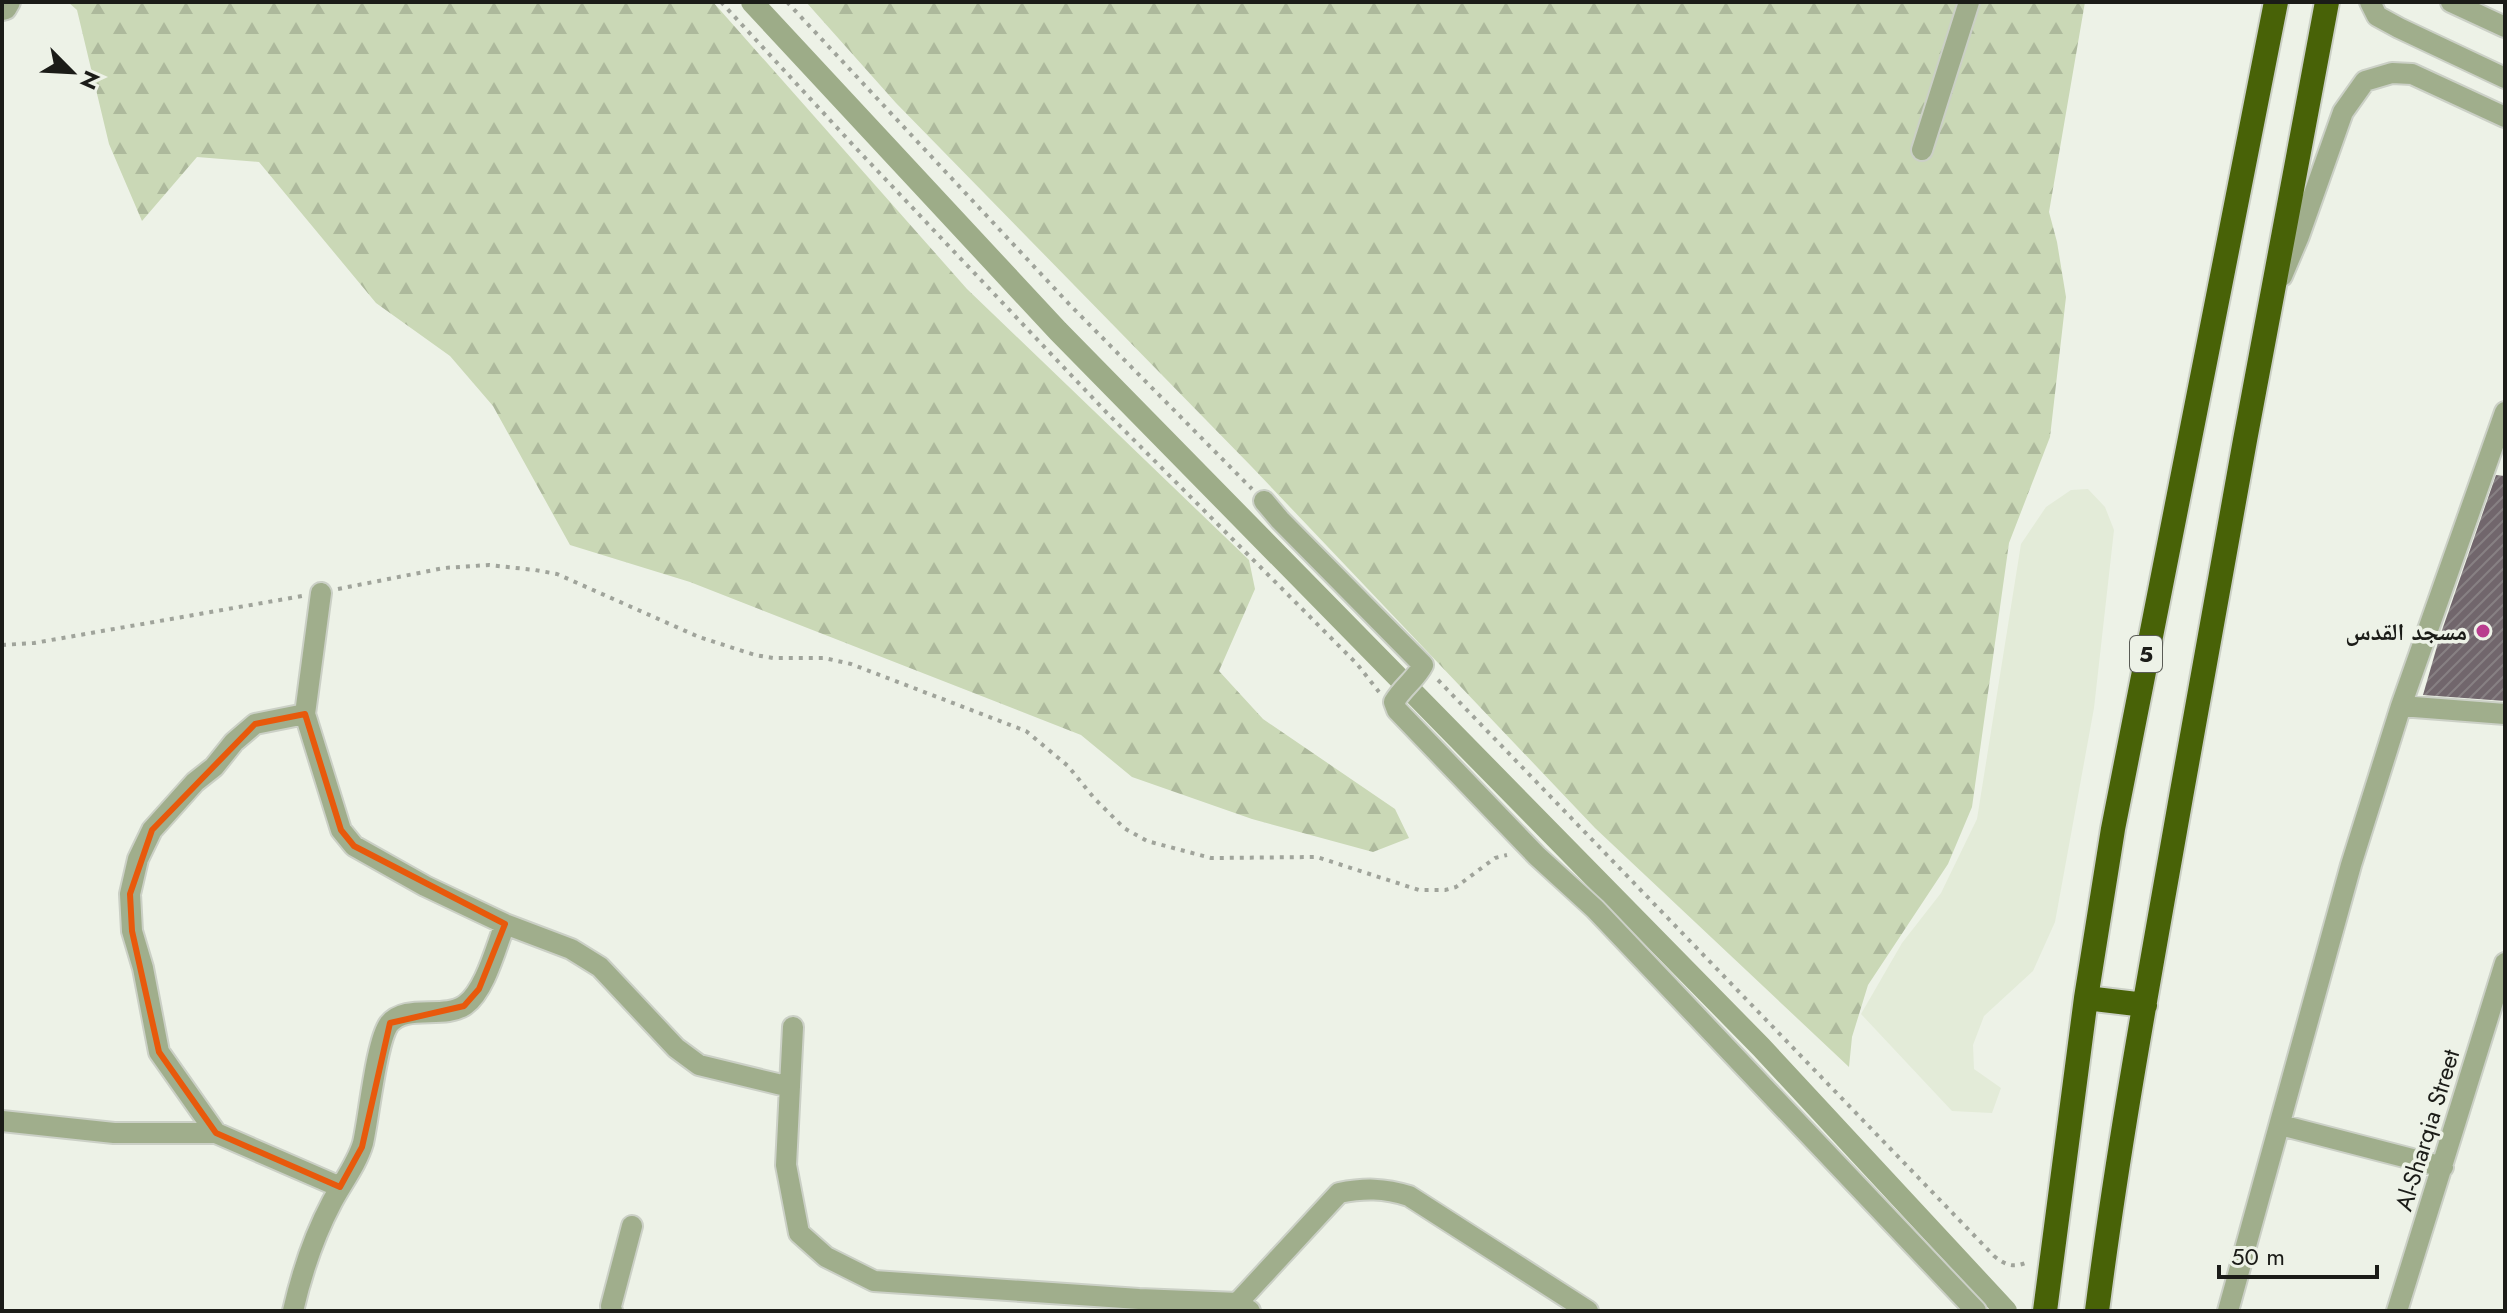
<svg xmlns="http://www.w3.org/2000/svg" width="2507" height="1313" font-family="Jost,'Noto Naskh Arabic',sans-serif">
  <defs>
    <pattern id="forest-firs" width="22" height="20" patternUnits="userSpaceOnUse" patternTransform="scale(2)"><rect width="22" height="20" fill="#cad8b6"/><path d="M5 1l3.5 6h-7zM16 11l3.5 6h-7z" fill="#adb99c"/></pattern>
    <pattern id="building-hatch" width="6" height="6" patternUnits="userSpaceOnUse" patternTransform="scale(2)"><rect width="6" height="6" fill="#71666c"/><path d="M-1 1l2-2M0 6l6-6M5 7l2-2" fill="none" stroke="#878083"/></pattern>
  </defs>
  <rect width="100%" height="100%" fill="#edf2e7"/>
  <!-- built -->
  <path fill="#e3ebd8" d="M2088,489L2105,507L2114,530L2094,708L2055,922L2033,971L1984,1016L1973,1045L1974,1069L2001,1088L1992,1113L1952,1111L1861,1014L1902,943L1941,893L1977,819L2021,544L2046,507L2071,490Z"/>
  <!-- forest -->
  <path fill="url(#forest-firs)" d="M68,2H713L967,289L1249,560L1255,589L1219,671L1263,719L1395,809L1409,838L1373,852L1252,819L1132,777L1081,735L690,582L570,545L493,406L450,356L376,303L259,162L197,157L142,221L109,144L77,10Z
    M806,2H2085L2049,212L2057,242L2066,297L2050,437L2009,543L1972,807L1948,864L1868,985L1852,1037L1849,1067L1595,828L1251,466L896,103Z"/>
  <g fill="none" stroke-linecap="round" stroke-linejoin="round">
    <!-- canal -->
    <path stroke="#9dac88" stroke-width="22" d="M752,2L1058,331L1761,1047L2006,1311"/>
  </g>
  <!-- building -->
  <path fill="url(#building-hatch)" d="M2496,475L2505,476V701L2423,695L2440,636Z"/>
  <g fill="none" stroke-linecap="round" stroke-linejoin="round">
    <defs>
      <path id="minor" d="M2370,2L2377,16L2399,28L2505,78
        M2451,2L2505,27
        M2,10L6,9L10,2
        M1922,150L1969,2
        M2282,276L2299,236L2343,112L2365,81L2392,73L2412,74L2505,117
        M1264,501L1280,520L1423,665C1416,679 1402,688 1394,702L1397,710L1537,856L1595,909L1976,1311
        M321,593L305,714L341,830L354,846L425,886L505,924L571,949L600,967L676,1048L699,1065L790,1087
        M2401,706L2505,412
        M793,1027L786,1165L799,1233L826,1257L874,1281L1139,1299L1238,1303L1250,1311
        M2,1121L114,1133H216L340,1187
        M2281,1125L2443,1167
        M216,1133L159,1052L143,968L132,931L130,894L138,859L152,830L195,782L214,767L234,742L255,724L305,714
        M293,1311C301,1276 315,1234 332,1202C342,1183 357,1164 363,1143C369,1117 376,1042 389,1024C406,1003 444,1020 465,1005C485,991 496,947 505,924
        M612,1311L611,1306L632,1226
        M1230,1311L1339,1193C1364,1188 1384,1188 1409,1196L1588,1311
        M2228,1311L2351,865L2401,706L2505,714
        M2397,1311L2505,963"/>
      <path id="highway" d="M2086,998L2145,1005
        M2045,1311L2086,998L2113,829L2276,2
        M2097,1311C2119,1139 2151,968 2181,797C2228,532 2276,266 2327,2"/>
    </defs>
    <!-- minor casing -->
    <use href="#minor" stroke="#cbd0c6" stroke-width="24"/>
    <!-- highway casing -->
    <use href="#highway" stroke="#cbd0c6" stroke-width="28"/>
    <!-- path -->
    <path stroke="#a0a49b" stroke-width="4" stroke-dasharray="4 6" stroke-linecap="butt" d="M721,2L853,145L1107,413L1357,664L1379,692
      M787,2L1070,305L1252,489
      M338,589L444,568L489,565L535,570L557,574L699,637L755,655L773,658H824L851,664L1026,731L1068,766L1094,798L1124,828L1147,841L1211,858L1317,857L1419,890H1445L1456,887L1495,858L1507,855
      M2,645L34,643L302,596
      M1438,680L1994,1256C2007,1266 2013,1268 2028,1262"/>
    <!-- minor -->
    <use href="#minor" stroke="#a0ae8c" stroke-width="20"/>
    <!-- highway -->
    <use href="#highway" stroke="#486207" stroke-width="24"/>
  </g>
  <!-- marked area -->
  <path fill="none" stroke="#e8590c" stroke-width="6" stroke-linejoin="round" d="M305,714L341,830L354,846L505,924L479,989L464,1006L390,1023L362,1147L340,1187L216,1133L159,1052L132,931L130,894L152,830L255,724Z"/>
  <!-- markers -->
  <circle fill="#b93d8e" stroke="#edf2e7" stroke-width="3" cx="2483" cy="631" r="8"/>
  <g text-anchor="middle" dominant-baseline="central" stroke-width="7" stroke-linejoin="round" paint-order="stroke">
    <!-- shield labels -->
    <rect fill="#edf2e7" stroke="#5a5c56" stroke-width="2" x="2130" y="636" width="32" height="36" rx="6"/>
    <g font-size="22" font-weight="bold" fill="#1b1c18">
      <text x="2146" y="654">5</text>
    </g>
    <!-- poi labels -->
    <g font-size="24" font-weight="bold" fill="#1b1c18" stroke="#edf2e7" text-anchor="end">
      <text x="2467" y="631">مسجد القدس</text>
    </g>
    <!-- street labels -->
    <g font-size="24" fill="#1b1c18" stroke="#edf2e7">
      <text transform="translate(2427 1130) rotate(-73)">Al-Sharqia Street</text>
    </g>
  </g>
  <!-- border -->
  <rect width="2507" height="1313" fill="none" stroke="#1b1c18" stroke-width="8"/>
  <!-- north arrow -->
  <g transform="translate(72 72) rotate(114)" stroke="#edf2e7" stroke-width="6" paint-order="stroke">
  <path d="M0-6L14 30L0 20L-14 30Z" fill="#1b1c18"/>
  <text y="-12" font-size="22" font-weight="bold" text-anchor="middle" fill="#1b1c18">N</text>
  </g>
  <!-- scale -->
  <path d="M2219 1265v12h158v-12" fill="none" stroke="#1b1c18" stroke-width="4"/>
  <text x="2231" y="1265" font-size="24" fill="#1b1c18" stroke="#edf2e7" stroke-width="6" paint-order="stroke">50 m</text>
</svg>
